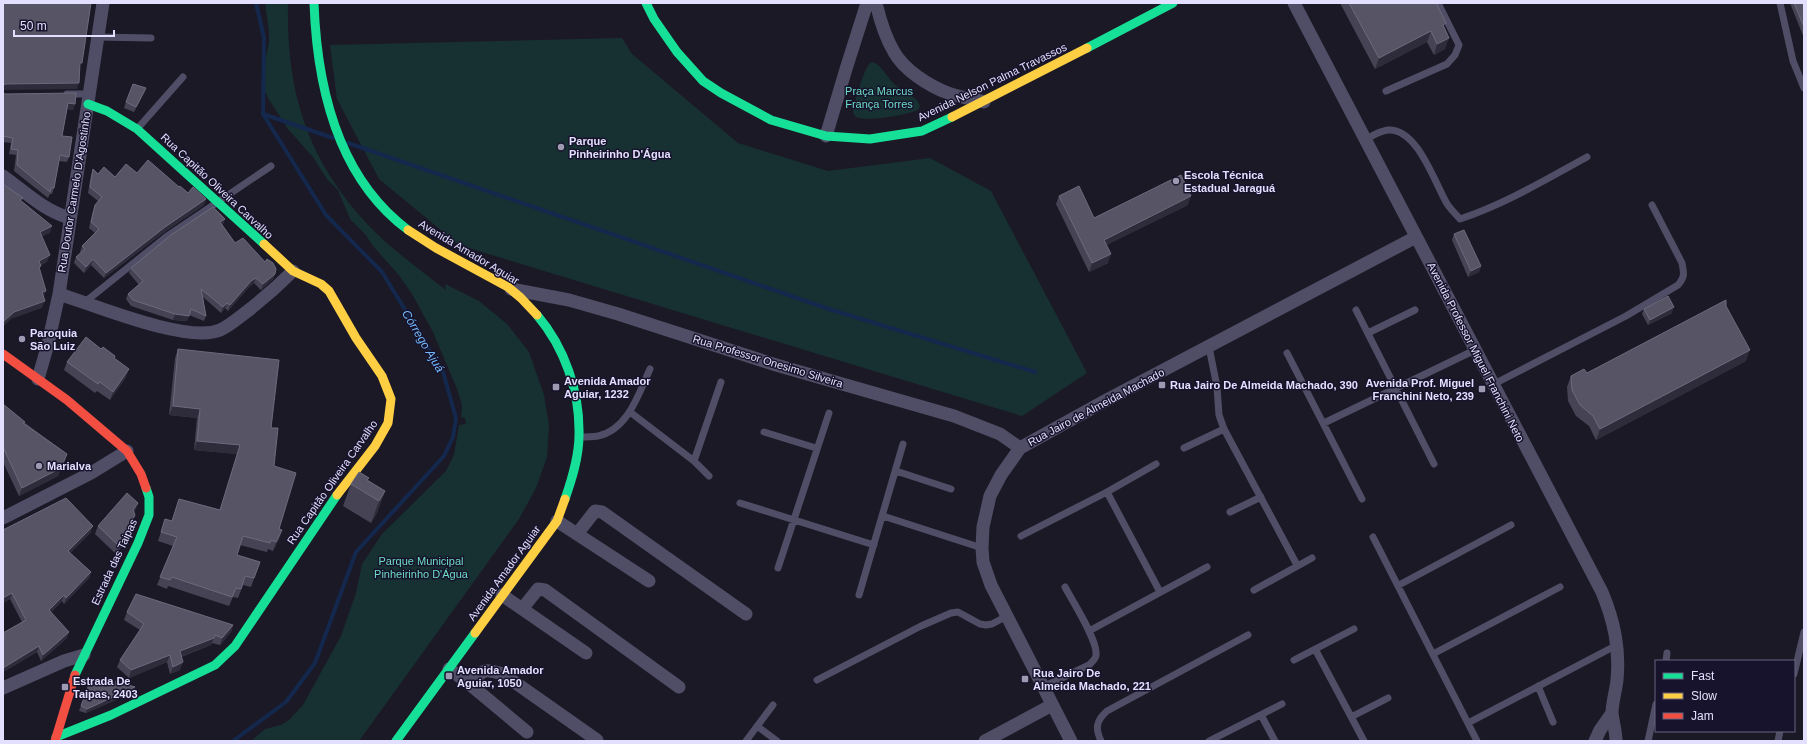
<svg xmlns="http://www.w3.org/2000/svg" width="1807" height="744" font-family="Helvetica,sans-serif">
  <rect width="100%" height="100%" fill="#1b1926"/>
  <!-- green -->
  <path fill="#173133" d="M265,3H288C286,97 310,167 377,234C398,254 423,272 446,290L445,284L479,301L507,324L529,352L544,395L549,425L547,457L536,488L519,519L359,741H251L265,729L281,725L289,720L303,705L341,636L356,593L362,564L382,534L446,471L454,455L459,425L466,424L465,418L461,417L462,405L457,389L433,332L412,294L398,274L373,246L365,234L350,219L338,190L327,179L313,157L288,129L268,98L265,91V63L269,42V31Z
    M622,38L632,54L738,143L828,171L930,158L991,191L1087,373L1022,416L459,245L379,179L337,99L330,45Z
    M872,62C881,64 887,77 894,84C902,91 917,96 920,106L918,110C907,115 871,121 859,118C855,117 854,115 853,112C855,102 864,65 872,62Z"/>
  <g fill="none" stroke-linecap="round" stroke-linejoin="round">
    <!-- stream -->
    <path stroke="#13284c" stroke-width="4" d="M263,114L333,138
      M348,143L832,310L1035,372
      M233,741L286,702L315,663L356,552L444,456L453,437L456,418L443,372L382,272L326,215L263,114L264,38L256,3"/>
    <!-- lane -->
    <path stroke="#504e66" stroke-width="7" d="M1780,3L1793,61L1804,88
      M97,37L151,38
      M1386,91L1447,64L1455,55L1459,45L1438,3
      M67,94H89
      M138,128L183,77
      M1365,140C1372,136 1379,131 1388,130C1417,128 1434,181 1446,202C1449,208 1455,213 1460,219C1505,204 1545,180 1587,157
      M85,302L166,237L271,166
      M1356,310L1434,464
      M1368,333L1415,310
      M1209,347L1217,387L1219,415L1224,429L1297,565
      M1287,353L1362,499
      M1492,385L1626,316L1678,285C1685,277 1684,273 1682,263L1652,205
      M630,412L694,461L709,476
      M1324,423L1475,350
      M764,432L816,448
      M579,437C585,437 592,437 598,436C628,430 639,393 650,369
      M1184,448L1224,429
      M694,461L721,382
      M896,471L951,489
      M1107,492L1156,464
      M740,503L874,545
      M1230,512L1261,497
      M883,516L982,548
      M1021,536L1107,492L1160,592
      M1373,537L1477,741
      M778,568L829,413
      M1399,585L1511,525
      M1254,590L1312,558
      M859,595L903,444
      M1089,631L1207,567
      M1315,649L1364,741
      M1433,654L1560,587
      M1294,660L1354,629
      M1666,661L1667,653
      M1794,674L1804,632
      M817,680L921,626L951,613L958,612L980,624L986,625L992,624L1007,616
      M1538,686L1553,722
      M1043,687L1089,665C1093,661 1097,658 1096,652C1095,636 1073,602 1065,587
      M1261,715L1275,741
      M1351,717L1388,698
      M1468,723L1617,645
      M757,726L777,741
      M746,741L773,705
      M1101,741C1095,728 1096,721 1107,711L1248,635
      M1209,741L1282,704
      M1648,741L1656,704
      M1778,741L1780,731"/>
    <!-- street -->
    <path stroke="#504e66" stroke-width="13" d="M876,3C880,20 885,37 894,52C904,70 929,86 948,93C959,97 972,99 984,102
      M1294,3L1602,592C1614,621 1620,648 1617,680C1616,690 1612,703 1612,713C1613,723 1616,731 1616,741
      M826,136L846,69L867,3
      M3,176C24,191 44,211 70,218
      M511,289L569,300L618,314L776,365L954,416L1000,434L1020,448
      M59,294C94,305 187,344 220,330C229,326 237,319 245,313C262,300 278,286 293,271
      M38,379L48,344L59,294L103,3
      M3,518L91,473L127,451
      M557,521L649,581
      M577,534L595,511L602,512L746,614
      M502,595L586,653
      M522,609L538,589L545,590L679,687
      M449,669L467,682C487,674 476,666 503,674L597,740
      M467,682L527,732
      M3,688L64,661L84,655
      M985,741L1052,705
      M1071,741L991,585L983,562L982,548L983,527L990,496L1001,475L1020,448L1103,402L1416,237
      M1595,741L1600,730L1612,713"/>
    <!-- fast -->
    <path stroke="#16e098" stroke-width="9" d="M314,3C317,87 337,177 408,230
      M646,3L654,19L677,52L703,81L721,93L771,120L826,136L870,139L922,131L952,117
      M1087,48L1173,3
      M88,104L107,111L137,129L264,244
      M537,315C565,348 580,392 579,435C579,457 572,479 565,499
      M75,675L138,543L149,515V497L146,488
      M56,737L111,715L215,665L235,646L337,495
      M396,741L475,633"/>
    <!-- slow -->
    <path stroke="#ffcf43" stroke-width="9" d="M952,117L1087,48
      M408,230L436,248L508,287L521,298L537,315
      M264,244L293,271L321,284L329,291L356,338L382,376L391,399L388,423L375,446L337,495
      M475,633L557,521L565,499"/>
    <!-- jam -->
    <path stroke="#f24e42" stroke-width="9" d="M3,354L67,400L127,451L141,474L146,488
      M55,741L75,675"/>
  </g>
  <!-- wall -->
  <path fill="#464454" d="M1340,3H1436L1444,28L1445,49L1434,55L1427,42L1375,69Z
    M1790,3H1804V38Z
    M146,88L144,93L134,112L124,108L126,102Z
    M3,93L5,94L75,104L73,110L67,109L62,136L69,157L67,162L59,161L54,188L52,194H50L48,198L14,171L16,155L9,154L11,143L3,142Z
    M93,169L98,174L115,177L137,173L179,187L188,193L204,205L163,233L104,278L91,265L84,273L74,263L76,257L81,253L80,252L82,246L95,233L89,228L93,211L95,205L98,201L88,193L91,175Z
    M1059,196L1094,218L1188,205L1106,245L1108,263L1089,272L1056,204Z
    M225,219L223,224L222,225L235,243L275,274L273,279L261,290L254,283L249,287L228,311L225,308L221,313L203,297L206,316L204,321L189,315L187,321L173,320L131,306L126,299L128,294L139,285L129,273L131,268Z
    M1454,234L1481,266L1479,272L1468,277L1452,240Z
    M1726,306L1746,361L1596,440L1589,426L1576,416L1568,401L1567,387L1571,376L1587,373Z
    M1644,309L1672,313L1648,325L1642,314Z
    M178,349L271,428L279,529L282,530L279,539L273,551L268,549L267,552L240,545L237,555L260,562L251,587L243,585L238,598L233,597L229,606L168,586L167,589L157,585L173,546L158,541L165,519L172,521L179,499L220,510L237,454L194,450L197,418L169,415L175,358Z
    M114,358L126,377L110,400L97,391L95,393L64,370L67,362Z
    M3,404L25,423L67,454L58,476L19,496L3,462Z
    M368,481L385,491L377,513L371,523L343,506L351,484Z
    M138,503L134,513L132,524L117,555L95,534L98,526Z
    M3,530L91,532L70,553L91,572L89,578L64,604L62,601L51,612L67,638L41,661L37,652L3,672V633L22,622L10,599L3,603Z
    M127,612L233,625L231,632L220,645L212,643L211,645L181,657L180,670L170,674L167,662L129,678L117,667L120,660L140,630L124,620Z
    M91,679L113,687L119,682L135,687L134,692L86,713L79,711Z"/>
  <!-- shaded-wall -->
  <path fill="#2e2c3a" d="M1431,31L1427,42L1375,69L1379,58Z
    M1449,38L1445,49L1434,55L1437,44Z
    M79,83L77,89L3,90V86L5,84Z
    M146,88L144,93L134,112L136,107Z
    M68,103L75,104L73,110L66,109Z
    M1191,196L1188,205L1101,248L1104,240Z
    M206,199L204,205L163,233L104,278L106,273L165,227Z
    M225,219L223,224L218,228L220,222Z
    M52,226L50,233L37,239L40,232Z
    M1111,254L1108,263L1089,272L1092,263Z
    M50,255L47,262L37,268L39,261Z
    M93,259L91,265L84,273L86,267Z
    M1481,266L1479,272L1468,277L1471,271Z
    M275,274L273,279L261,290L263,284Z
    M256,278L254,283L249,287L228,311L230,305L251,281Z
    M46,291L43,298L42,292Z
    M45,301L42,308L11,319L3,327V322L14,312Z
    M227,303L225,308L221,313L223,307Z
    M1674,307L1672,313L1648,325L1650,320Z
    M175,314L189,316L187,321L173,320Z
    M1750,350L1746,361L1596,440L1600,429Z
    M129,369L126,377L110,400L113,392Z
    M173,406L200,409L197,418L169,415Z
    M197,441L240,445L237,454L194,450Z
    M67,454L58,476L19,496L22,488Z
    M385,491L377,513L371,523L379,501Z
    M138,503L135,511L130,518L133,510Z
    M135,515L132,524L117,555L120,547Z
    M93,526L91,532L66,557L68,551Z
    M282,530L279,539L273,551L276,542Z
    M91,572L89,578L64,604L66,598Z
    M12,593L10,599L3,603V598Z
    M64,595L62,601L47,616L49,610Z
    M233,625L231,632L220,645L222,638Z
    M69,632L67,638L41,661L43,655Z
    M214,638L211,645L177,658L180,651Z
    M39,646L37,652L3,672V668Z
    M170,655L167,662L129,678L131,670Z
    M183,662L180,670L170,674L173,667Z
    M135,687L134,692L86,713L87,709Z"/>
  <!-- building -->
  <path fill="#575466" stroke="#6d6a7e" d="M3,3H93H91L82,63H80L79,83L5,84L3,86Z
    M1349,3H1436L1446,23L1443,25L1449,38L1437,44L1431,31L1379,58Z
    M1794,3H1804V27Z
    M133,84L146,88L136,107L126,102Z
    M3,93L5,94L76,93L75,104L68,103L62,136L72,137L69,157L60,155L54,188H51L50,192L17,165L18,150L11,149L13,138L3,136Z
    M148,160L179,187L180,186L188,193L193,187L206,199L165,227L106,273L93,259L86,267L76,257L85,249L82,246L99,229L91,222L95,205L102,197L90,187L93,169L98,174L104,167L115,177L126,164L137,173Z
    M1181,175L1191,196L1104,240L1111,254L1092,263L1059,196L1079,186L1094,218Z
    M3,184L23,198L20,200L52,226L40,232L50,255L39,261L41,266L39,267L46,291L42,292L45,301L14,312L3,322Z
    M213,207L225,219L220,222L235,243L243,238L265,262L267,259L273,263L276,269L275,274L263,284L256,278L251,281L230,305L227,303L223,307L201,289L206,316L191,309L189,316L175,314L133,300L128,294L143,281L131,268L171,235Z
    M1464,230L1481,266L1471,271L1454,234Z
    M1668,296L1674,307L1650,320L1644,309Z
    M1726,300V306L1750,350L1600,429L1593,416L1580,405L1572,390L1571,376L1584,369L1587,373Z
    M86,337L101,349L103,347L115,356L114,358L129,369L113,392L100,382L98,384L67,362Z
    M178,349L279,360L271,428H278L274,466L296,473L279,529L282,530L276,542L271,540L270,543L243,536L237,555L260,562L254,578L245,576L241,589L236,588L232,597L172,577L170,580L160,577L177,537L161,532L165,519L172,521L179,499L220,510L240,445L197,441L200,409L173,406Z
    M3,404L25,422L23,423L67,454L61,468L22,488L3,447Z
    M359,472L369,478L367,480L385,491L379,501L351,484Z
    M127,493L138,503L133,510L135,515L120,547L98,526Z
    M66,498L93,526L68,551L91,572L66,598L64,595L49,610L69,632L43,655L39,646L3,668V633L26,620L12,593L3,598V530Z
    M136,594L233,625L222,638L215,635L214,638L180,651L183,662L173,667L170,655L131,670L120,660L144,624L127,612Z
    M91,679L113,687L117,679L119,682L135,687L87,709L81,706Z"/>
  <!-- markers -->
  <g fill="#9d9ab2" stroke="#17132c" stroke-width="1.5">
    <circle cx="561" cy="147" r="4"/>
    <circle cx="1176" cy="181" r="4"/>
    <circle cx="22" cy="339" r="4"/>
    <rect x="1158" y="381" width="8" height="8" rx="2"/>
    <rect x="552" y="383" width="8" height="8" rx="2"/>
    <rect x="1478" y="385" width="8" height="8" rx="2"/>
    <circle cx="39" cy="466" r="4"/>
    <rect x="445" y="672" width="8" height="8" rx="2"/>
    <rect x="1021" y="675" width="8" height="8" rx="2"/>
    <rect x="61" y="683" width="8" height="8" rx="2"/>
  </g>
  <g text-anchor="middle" dominant-baseline="central" stroke-width="3" stroke-linejoin="round" paint-order="stroke">
    <!-- street labels -->
    <g font-size="11" fill="#e3dffe" stroke="#17132c">
      <text transform="translate(992 82) rotate(-26)">Avenida Nelson Palma Travassos</text>
      <text transform="translate(217 186) rotate(43)">Rua Capitão Oliveira Carvalho</text>
      <text transform="translate(74 192) rotate(-81)">Rua Doutor Carmelo D'Agostinho</text>
      <text transform="translate(469 252) rotate(31)">Avenida Amador Aguiar</text>
      <text transform="translate(1476 352) rotate(63)">Avenida Professor Miguel Franchini Neto</text>
      <text transform="translate(768 361) rotate(17)">Rua Professor Onesimo Silveira</text>
      <text transform="translate(1096 407) rotate(-28)">Rua Jairo de Almeida Machado</text>
      <text transform="translate(332 482) rotate(-55)">Rua Capitão Oliveira Carvalho</text>
      <text transform="translate(114 562) rotate(-65)">Estrada das Taipas</text>
      <text transform="translate(504 573) rotate(-54)">Avenida Amador Aguiar</text>
    </g>
    <!-- park labels -->
    <g font-size="11" fill="#6cdcc2" stroke="#17132c">
      <text x="879" y="91">Praça Marcus<tspan x="879" dy="13">França Torres</tspan></text>
      <text x="421" y="561">Parque Municipal<tspan x="421" dy="13">Pinheirinho D'Água</tspan></text>
    </g>
    <!-- poi labels -->
    <g font-size="11" font-weight="bold" fill="#e3dffe" stroke="#17132c" text-anchor="start">
      <text x="569" y="141">Parque<tspan x="569" dy="13">Pinheirinho D'Água</tspan></text>
      <text x="1184" y="175">Escola Técnica<tspan x="1184" dy="13">Estadual Jaraguá</tspan></text>
      <text x="30" y="333">Paroquia<tspan x="30" dy="13">São Luiz</tspan></text>
      <text x="564" y="381">Avenida Amador<tspan x="564" dy="13">Aguiar, 1232</tspan></text>
      <text x="1474" y="383" text-anchor="end">Avenida Prof. Miguel<tspan x="1474" dy="13">Franchini Neto, 239</tspan></text>
      <text x="1170" y="385">Rua Jairo De Almeida Machado, 390</text>
      <text x="47" y="466">Marialva</text>
      <text x="457" y="670">Avenida Amador<tspan x="457" dy="13">Aguiar, 1050</tspan></text>
      <text x="1033" y="673">Rua Jairo De<tspan x="1033" dy="13">Almeida Machado, 221</tspan></text>
      <text x="73" y="681">Estrada De<tspan x="73" dy="13">Taipas, 2403</tspan></text>
    </g>
    <!-- water labels -->
    <g font-size="12" font-style="italic" fill="#72b9f9" stroke="#17132c">
      <text transform="translate(423 341) rotate(59)">Córrego Ajuá</text>
    </g>
  </g>
  <!-- border -->
  <rect width="1807" height="744" fill="none" stroke="#e3dffe" stroke-width="8"/>
  <!-- legend -->
  <rect x="1655" y="660" width="140" height="72" fill="#17132c" stroke="#696580"/>
  <rect x="1663" y="673" width="20" height="6" fill="#16e098" stroke="#696580"/>
  <text x="1691" y="680" font-size="12" fill="#e3dffe">Fast</text>
  <rect x="1663" y="693" width="20" height="6" fill="#ffcf43" stroke="#696580"/>
  <text x="1691" y="700" font-size="12" fill="#e3dffe">Slow</text>
  <rect x="1663" y="713" width="20" height="6" fill="#f24e42" stroke="#696580"/>
  <text x="1691" y="720" font-size="12" fill="#e3dffe">Jam</text>
  <!-- scale -->
  <path d="M14 30v6h100v-6" fill="none" stroke="#e3dffe" stroke-width="2"/>
  <text x="20" y="30" font-size="12" fill="#e3dffe" stroke="#17132c" stroke-width="3" paint-order="stroke">50 m</text>
</svg>
